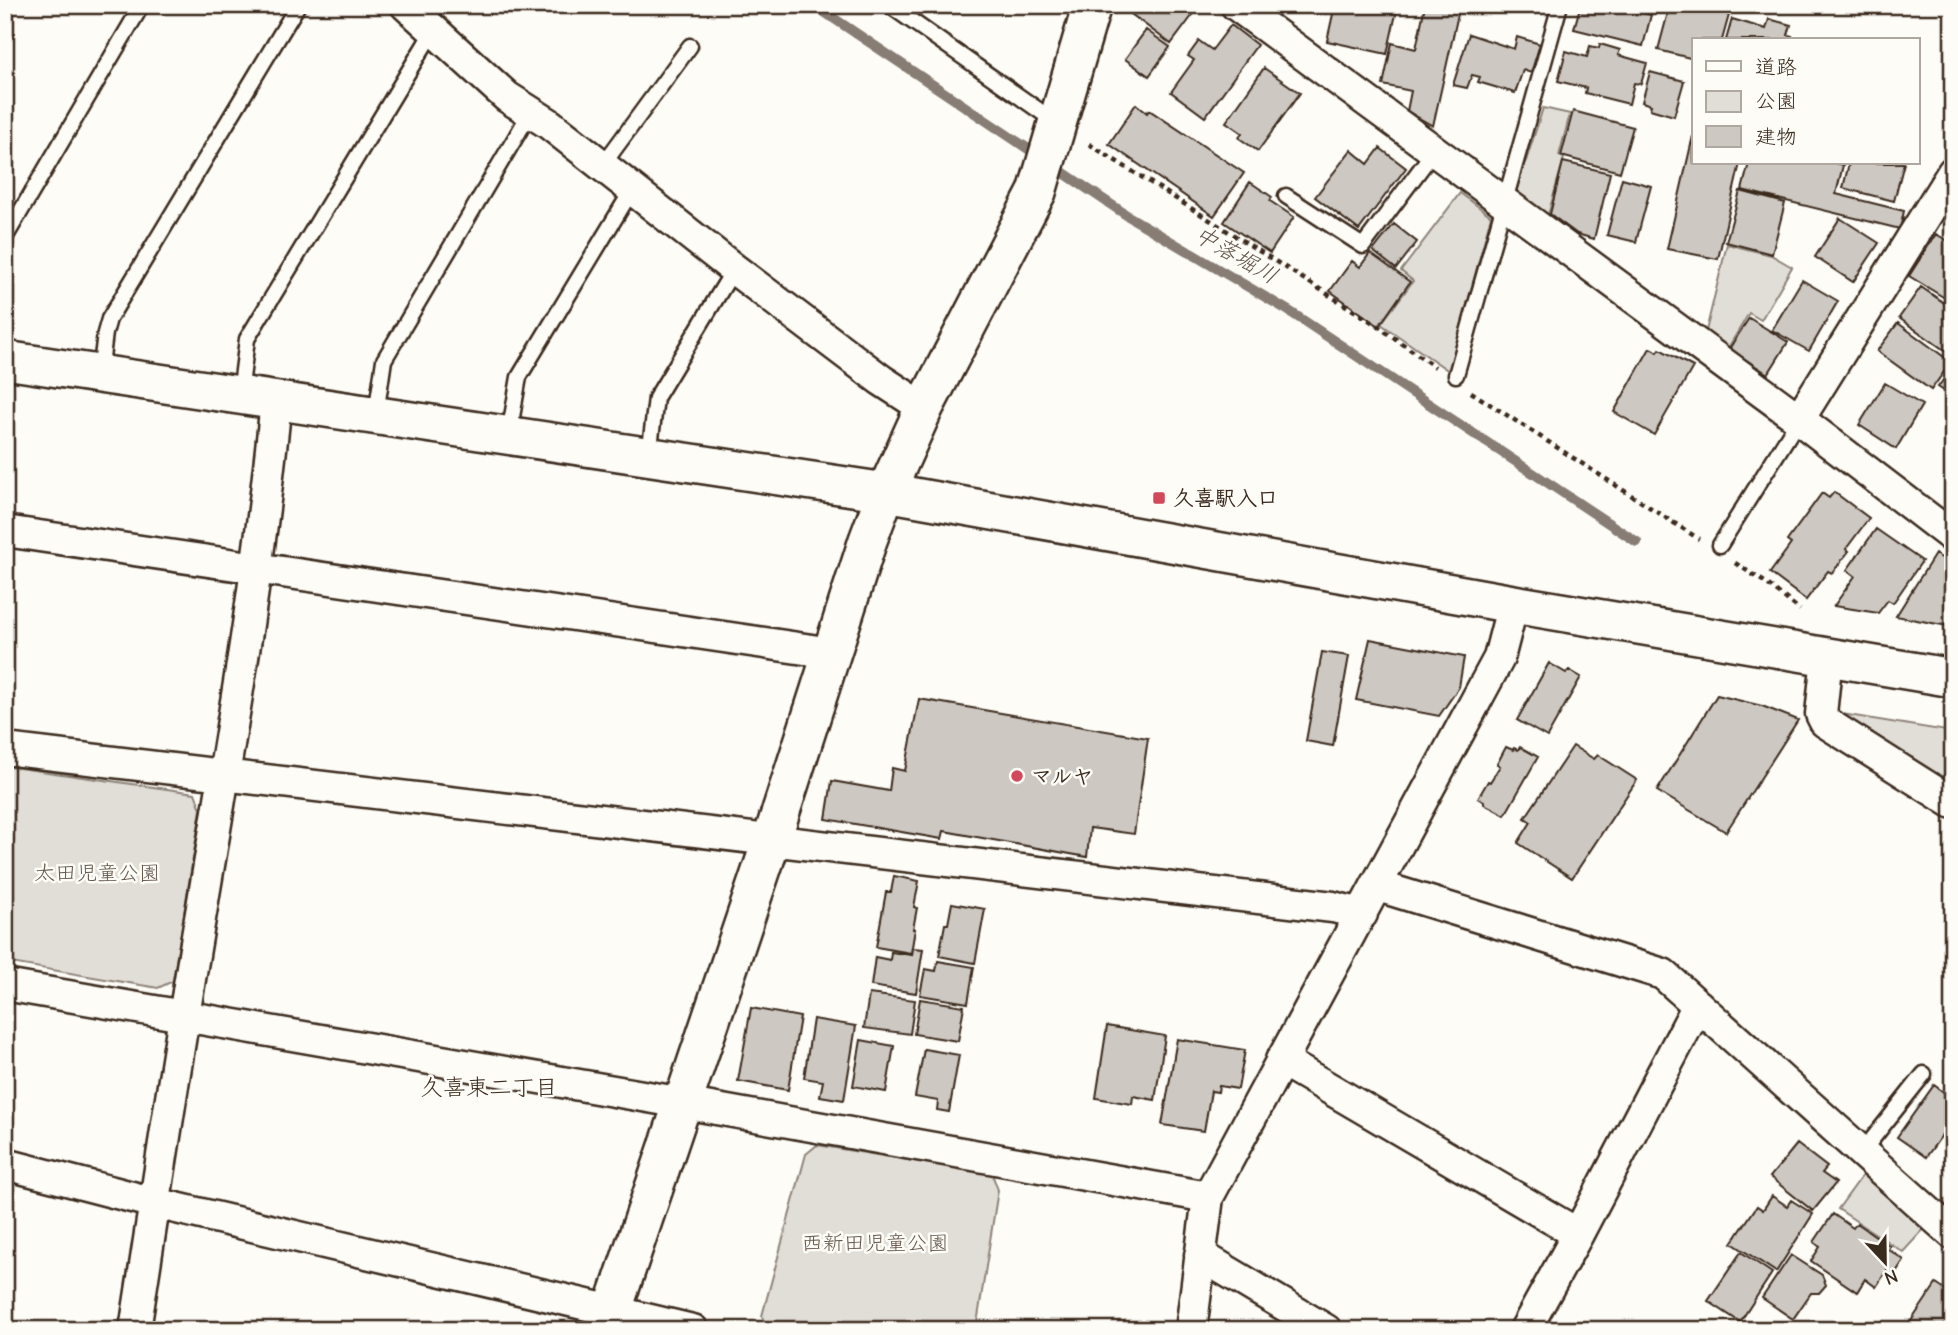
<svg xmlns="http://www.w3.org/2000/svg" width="1958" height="1335" font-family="'Comic Neue','Klee One',sans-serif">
  <rect width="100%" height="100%" fill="#fdfcf7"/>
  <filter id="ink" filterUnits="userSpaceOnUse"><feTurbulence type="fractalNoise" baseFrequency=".0143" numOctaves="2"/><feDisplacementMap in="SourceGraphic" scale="14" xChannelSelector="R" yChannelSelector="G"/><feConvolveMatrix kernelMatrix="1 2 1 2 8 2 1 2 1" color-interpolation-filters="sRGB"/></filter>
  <g filter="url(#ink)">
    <!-- green -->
    <path fill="#e1ded7" stroke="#8e847a" stroke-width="2" d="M1543,108L1570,114L1559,156L1564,158L1548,215L1516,192Z
      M1460,193L1491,216L1449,371L1381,324L1413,281L1401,271Z
      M1727,244L1771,255L1792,267L1761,320L1749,313L1728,348L1706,331Z
      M1836,713L1953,732V772L1937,782Z
      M5,766L195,793L201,809L173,981L158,988L5,962Z
      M817,1145L992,1174L998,1190L976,1330H767L762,1316L806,1154Z
      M1865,1172L1909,1203L1924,1229L1903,1252L1838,1209Z"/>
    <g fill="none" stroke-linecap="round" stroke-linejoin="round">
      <!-- stream -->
      <path stroke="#887d74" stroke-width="10" d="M814,5L1128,216L1289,311L1637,542"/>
    </g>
    <!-- building -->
    <path fill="#cdc8c2" stroke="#3b2a1e" stroke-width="2" d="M1119,5H1194L1198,8L1171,44Z
      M1335,5H1350L1371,10L1372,5H1398L1387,54L1327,41Z
      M1425,5H1460L1433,126L1407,111L1411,91L1383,85L1392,43L1416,49Z
      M1612,5L1651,15L1643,46L1574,29L1580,7L1609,14Z
      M1628,5H1653L1651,11Z
      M1670,5H1693L1729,15L1722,40H1694V59L1658,50Z
      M1732,19L1766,29L1769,19L1791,25L1788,35L1792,36L1791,40H1726Z
      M1231,25L1257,45L1205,117L1171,92L1194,60L1188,56L1199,41L1212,50Z
      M1146,30L1170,47L1149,76L1125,59Z
      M1469,34L1514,49L1517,37L1540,44L1531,73L1523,70L1515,93L1478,82L1480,77L1472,75L1467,88L1453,85Z
      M1600,44L1620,50L1618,55L1647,63L1641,84L1634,83L1629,104L1585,93L1586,88L1558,81L1566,51L1587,57L1590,46L1599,48Z
      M1264,68L1300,93L1258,151L1239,138L1242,133L1226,122Z
      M1650,72L1684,81L1674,116L1650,109L1651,105L1642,102Z
      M1136,104L1147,113L1149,110L1244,173L1214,216L1109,144Z
      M1573,111L1633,127L1620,172L1561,156Z
      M1693,136L1694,163H1740L1718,259L1667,249Z
      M1380,148L1406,168L1359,230L1315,197L1351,150L1368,164Z
      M1563,162L1610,173L1594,239L1577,234L1550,214Z
      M1749,163H1834L1843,165L1836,194L1904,211L1900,229L1742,190Z
      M1849,163H1904L1894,201L1843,188Z
      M1622,178L1651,186L1636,242L1607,235Z
      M1250,182L1272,197L1270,201L1294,217L1270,253L1224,222Z
      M1740,191L1785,203L1772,254L1726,242Z
      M1840,218L1879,243L1853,282L1815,257Z
      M1394,224L1417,242L1396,269L1373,251Z
      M1936,234L1953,244V303L1909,276Z
      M1370,253L1410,282L1379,326L1330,291L1352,261L1360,267Z
      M1802,280L1838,301L1809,351L1772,330Z
      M1921,287L1953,309V350L1950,354L1899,318Z
      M1749,318L1788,342L1768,374L1729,349Z
      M1898,323L1951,362L1931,390L1877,351Z
      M1650,348L1658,352L1660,349L1693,367L1654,435L1614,412Z
      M1953,367V397L1938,387Z
      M1885,383L1922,405L1896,449L1859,425Z
      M1834,492L1869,518L1846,549L1849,551L1832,573L1828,571L1806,600L1770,573L1791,544L1787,541L1822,493L1829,498Z
      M1876,529L1922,561L1893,603L1888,600L1878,613L1834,606L1855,576L1847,570Z
      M1935,554L1953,565V627L1896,616Z
      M1370,639L1464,657L1459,687L1439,716L1356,700Z
      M1322,652L1349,656L1333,746L1306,741Z
      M1549,663L1566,673L1569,670L1581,677L1547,737L1517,720Z
      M1717,695L1762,706L1798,720L1726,832L1657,791Z
      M919,699L1148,738L1134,834L1090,828L1087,857L944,831L942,839L826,819L832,781L889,791L892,768L905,771Z
      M1573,746L1594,759L1598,755L1637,780L1572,878L1518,843L1531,822L1525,818Z
      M1506,747L1513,750L1514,748L1518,750L1520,747L1538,757L1505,815L1484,804V801L1478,798L1488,781L1490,782L1500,766L1497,764Z
      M894,876L919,881L914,907L917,908L913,929H915L911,953L876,947L886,892H891Z
      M952,903L985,909L975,963L939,956L945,924H948Z
      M913,948L923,949L916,993L871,986L875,957L890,960L891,952L912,955Z
      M938,961L974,967L968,1003L920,995L925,969L936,971Z
      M869,994L915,1000L910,1034L864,1028Z
      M920,999L964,1006L958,1041L914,1034Z
      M751,1008L800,1017L788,1090L738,1081Z
      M813,1019L856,1026L844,1100L820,1096L823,1081L804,1078Z
      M1107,1026L1165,1036L1155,1100L1133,1096L1132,1104L1096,1098Z
      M1177,1039L1245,1050L1238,1089L1219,1086L1218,1092L1211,1091L1204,1131L1162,1125Z
      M861,1040L894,1046L886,1092L853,1086Z
      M924,1049L959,1055L949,1112L937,1110L938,1101L915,1097Z
      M1934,1085L1953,1099V1120L1926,1157L1897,1137Z
      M1797,1144L1827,1167L1822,1173L1836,1183L1813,1211L1770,1177Z
      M1772,1196L1787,1206L1791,1200L1813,1214L1776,1272L1732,1243L1757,1206L1763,1210Z
      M1833,1214L1853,1228L1857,1223L1890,1246L1888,1249L1904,1260L1894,1275L1887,1270L1876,1287L1865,1279L1857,1292L1811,1261L1820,1247L1814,1242Z
      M1741,1252L1772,1273L1740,1322L1708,1301Z
      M1791,1255L1822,1275L1826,1285L1819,1293H1811L1793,1319L1762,1298Z
      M1936,1284L1953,1295V1330H1905Z"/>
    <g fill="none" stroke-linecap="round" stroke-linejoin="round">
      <defs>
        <path id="service" d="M889,5L1057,123
          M602,166L690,46
          M1286,196L1363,246L1434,151
          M5,238L142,5
          M100,374L105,333L109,319L298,5
          M1456,375L1560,5
          M240,394L247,339L433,31
          M376,414L384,360L530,113
          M509,434L519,377L632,190
          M649,455L656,398L734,269
          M1720,545L1799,419
          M1862,1152L1924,1074"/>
        <path id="minor" d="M406,5L507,97L548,123L734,269L881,380L924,408
          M1236,5L1799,419L1953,537
          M1799,419L1953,172
          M5,531L832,653
          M1827,657L1821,714L1825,722L1953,803
          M5,749L1333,907L1362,914
          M1378,886L1663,974L1953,1234
          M5,985L683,1103L1208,1197
          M1281,1060L1578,1234
          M5,1164L155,1203L693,1330
          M1200,1255L1326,1330
          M135,1330C157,1189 178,1048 202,907C230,739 260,570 276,400
          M1191,1330L1208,1197L1499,658L1513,604
          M1525,1330L1578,1234L1698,1005"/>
        <path id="tertiary" d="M5,360L886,492L1513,604L1953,678
          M606,1330L772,839L868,540L886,492L924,408L1037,192L1092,5"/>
      </defs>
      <!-- service casing -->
      <use href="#service" stroke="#3b2a1e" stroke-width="19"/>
      <!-- minor casing -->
      <use href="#minor" stroke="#3b2a1e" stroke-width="35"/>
      <!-- tertiary casing -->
      <use href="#tertiary" stroke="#3b2a1e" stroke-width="42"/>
      <!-- path -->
      <path stroke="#3b2a1e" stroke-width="4.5" stroke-dasharray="5 5" stroke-linecap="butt" d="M1089,144L1372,322L1435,367
        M1471,392L1699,539
        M1735,563L1766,583L1800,610"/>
      <!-- service -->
      <use href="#service" stroke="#fdfcf7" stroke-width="14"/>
      <!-- minor -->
      <use href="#minor" stroke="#fdfcf7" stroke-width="30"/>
      <!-- tertiary -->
      <use href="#tertiary" stroke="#fdfcf7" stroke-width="37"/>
    </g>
  </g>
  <!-- markers -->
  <g fill="#d1495b" stroke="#fdfcf7" stroke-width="2.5">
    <rect x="1152" y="491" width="14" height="14" rx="3.5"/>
    <circle cx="1017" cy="776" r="7"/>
  </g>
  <g text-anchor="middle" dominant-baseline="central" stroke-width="5" stroke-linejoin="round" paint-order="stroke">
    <!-- poi labels -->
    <g font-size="21" font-weight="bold" fill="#3b2a1e" stroke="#fdfcf7" text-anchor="start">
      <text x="1173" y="498">久喜駅入口</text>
      <text x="1031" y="776">マルヤ</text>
    </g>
    <!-- park labels -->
    <g font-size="21" fill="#64574c" stroke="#fdfcf7">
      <text x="97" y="873">太田児童公園</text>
      <text x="875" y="1243">西新田児童公園</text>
    </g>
    <!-- water labels -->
    <g font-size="23" font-style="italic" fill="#615349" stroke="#fdfcf7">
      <text transform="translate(1236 255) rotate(30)">中落堀川</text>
    </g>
    <!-- neighbourhood labels -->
    <g font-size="23" fill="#3b2a1e" stroke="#fdfcf7">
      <text x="489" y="1087">久喜東二丁目</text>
    </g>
  </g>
  <!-- margin -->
  <rect width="1958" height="1335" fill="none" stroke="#fdfcf7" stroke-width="28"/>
  <rect x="14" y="14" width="1930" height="1307" fill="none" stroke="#3b2a1e" stroke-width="2.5" filter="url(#ink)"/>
  <!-- legend -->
  <rect x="1692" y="38" width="228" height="126" fill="#fdfcf7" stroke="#afa8a0" stroke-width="2"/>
  <rect x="1706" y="61" width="35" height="10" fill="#fdfcf7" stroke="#afa8a0" stroke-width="2"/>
  <text x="1755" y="74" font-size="21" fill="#3b2a1e">道路</text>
  <rect x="1706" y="91" width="35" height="21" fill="#e1ded7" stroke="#afa8a0" stroke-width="2"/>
  <text x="1755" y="108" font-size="21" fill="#3b2a1e">公園</text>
  <rect x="1706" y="126" width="35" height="21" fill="#cdc8c2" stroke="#afa8a0" stroke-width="2"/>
  <text x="1755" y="144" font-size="21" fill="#3b2a1e">建物</text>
  <!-- north arrow -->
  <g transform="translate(1885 1262) rotate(158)" stroke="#fdfcf7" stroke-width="5" paint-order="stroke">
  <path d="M0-5L12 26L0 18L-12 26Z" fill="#3b2a1e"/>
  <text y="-10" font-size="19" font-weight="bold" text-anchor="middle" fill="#3b2a1e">N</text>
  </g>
</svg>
